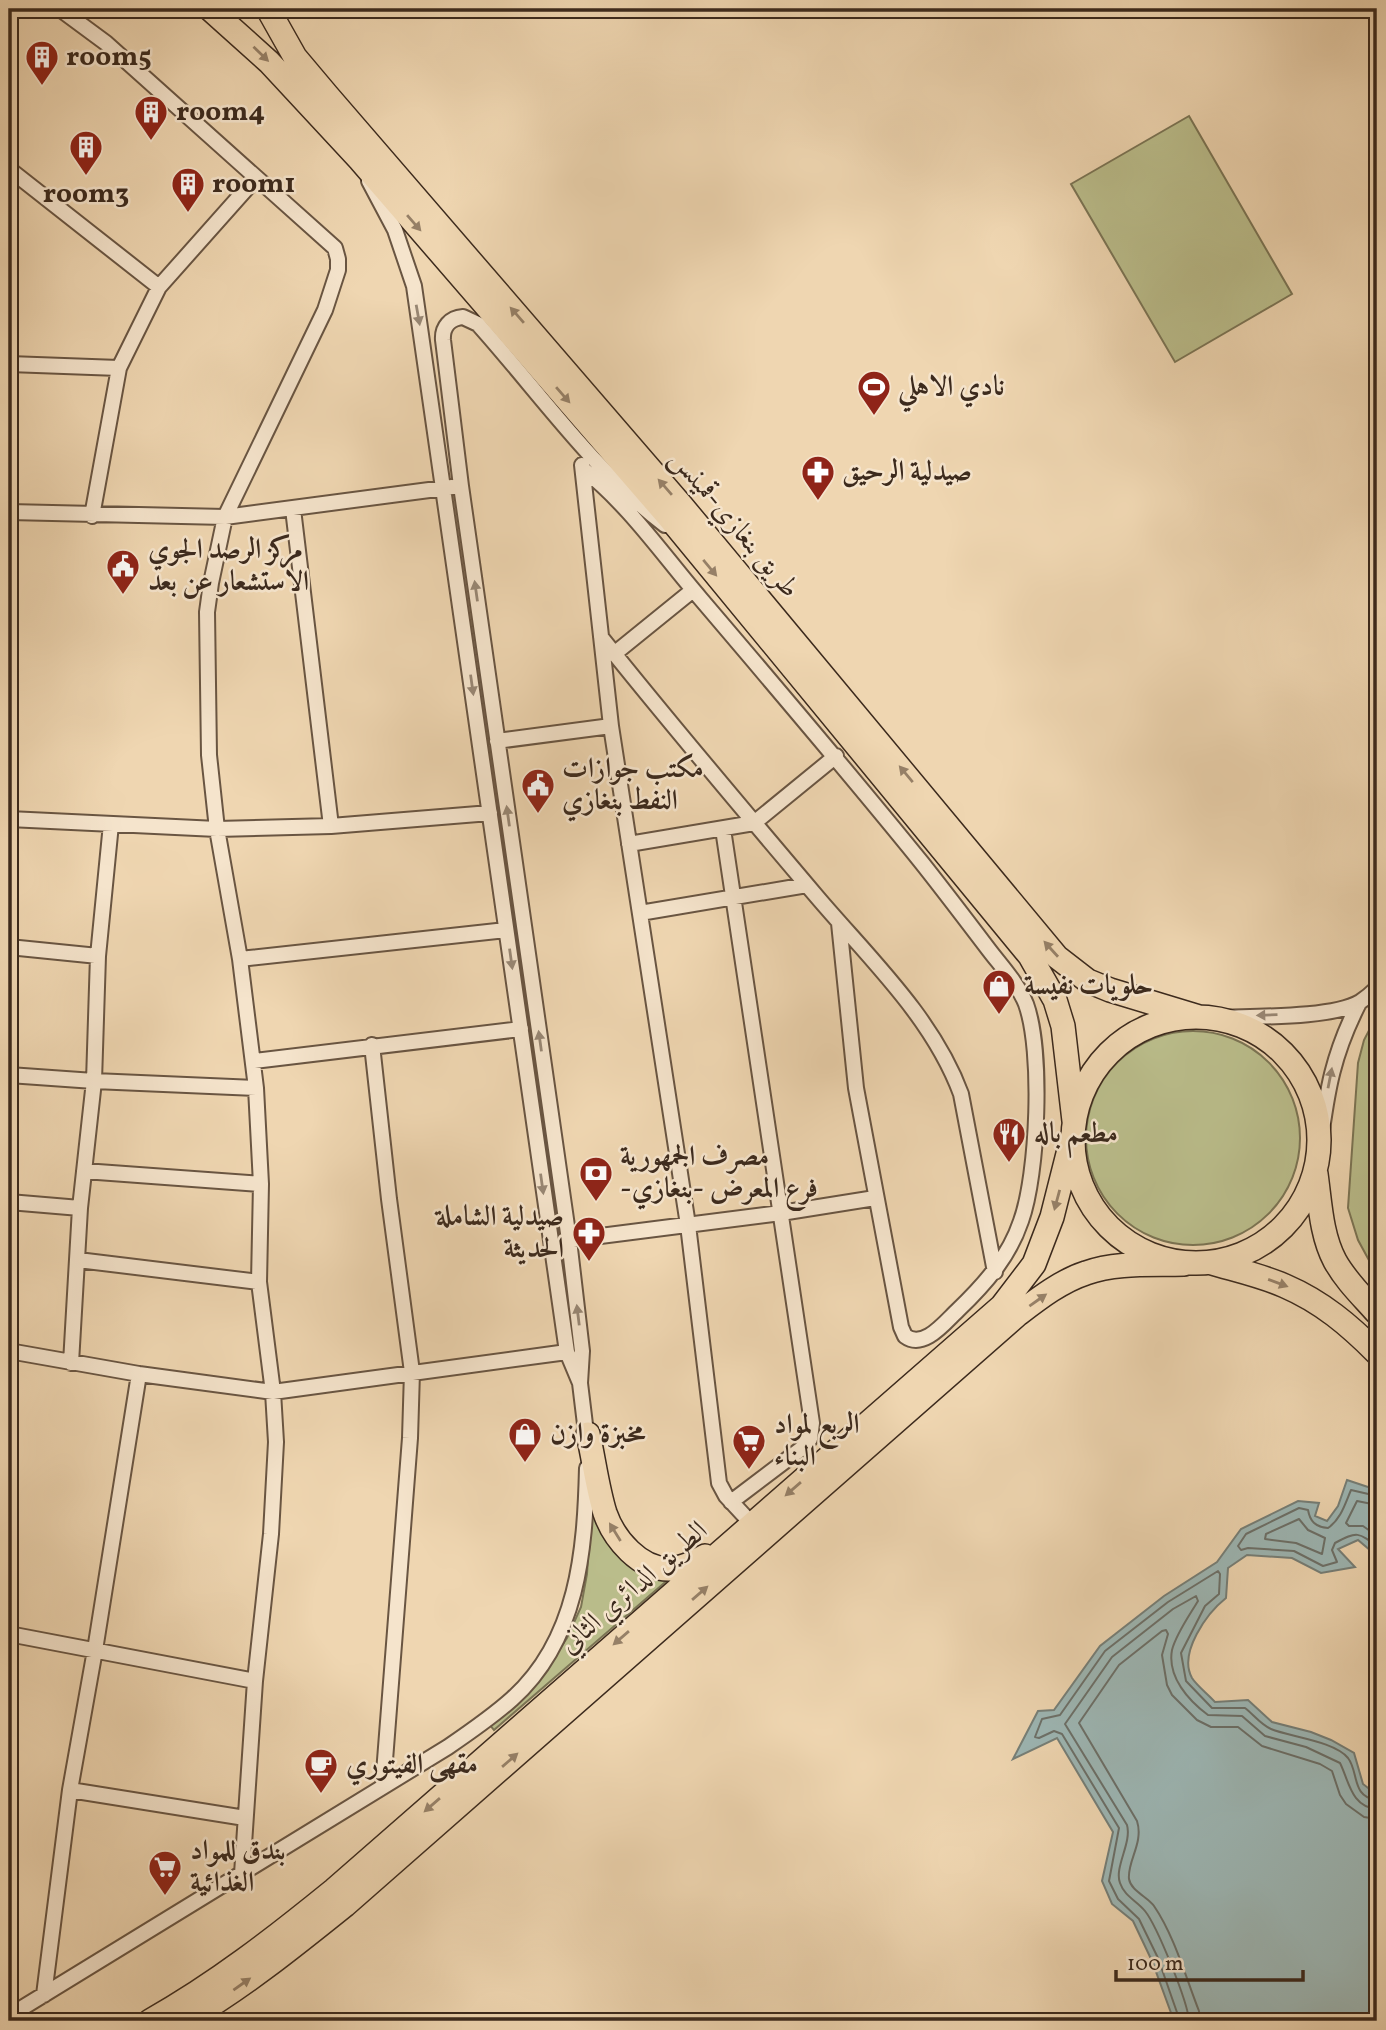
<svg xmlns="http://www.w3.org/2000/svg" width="1386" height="2030" font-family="Vollkorn,Amiri,serif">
  <rect width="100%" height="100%" fill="#efd6b1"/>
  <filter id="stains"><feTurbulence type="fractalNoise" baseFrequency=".00286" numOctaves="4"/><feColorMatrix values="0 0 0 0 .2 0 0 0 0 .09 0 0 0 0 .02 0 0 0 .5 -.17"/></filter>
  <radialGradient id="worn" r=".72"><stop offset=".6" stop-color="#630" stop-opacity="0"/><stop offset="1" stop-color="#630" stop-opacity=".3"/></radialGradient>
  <!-- green -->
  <path fill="#babd8b" stroke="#7b7454" stroke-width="2" d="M1189,116L1292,294L1175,362L1071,184Z
    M1377,1015V1275L1358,1240L1348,1208L1358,1063L1364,1040Z
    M1086 1138a107 107 0 1 1 214 0a107 107 0 1 1-214 0Z
    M591,1507L611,1544L670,1578L494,1730L490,1725L539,1680L567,1638L581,1607L587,1574Z"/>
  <!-- water -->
  <path fill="#9db7b5" stroke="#767f78" stroke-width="2" d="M1347,1480L1377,1490V1556L1358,1540L1338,1549L1355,1567L1321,1573L1292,1558L1247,1555L1228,1568L1226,1598C1207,1613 1178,1653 1192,1678C1197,1686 1208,1694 1215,1702L1248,1700L1272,1722L1311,1732L1331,1740L1354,1753L1363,1784L1377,1795V2021H1174L1152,1961L1133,1921L1112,1904L1102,1881L1113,1832L1057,1738L1013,1759L1038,1711L1054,1710L1100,1646L1164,1596L1217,1562L1241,1529L1298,1501L1319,1503L1315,1516L1327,1521L1338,1506Z"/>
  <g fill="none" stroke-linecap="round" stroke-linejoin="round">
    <!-- shore -->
    <path stroke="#6c7069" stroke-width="2" d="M1377,1496L1351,1490C1345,1504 1341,1519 1328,1528C1315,1527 1310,1521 1308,1510L1299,1508L1246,1534L1238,1546L1241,1550L1248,1548L1294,1551L1323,1566L1337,1562L1332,1550L1335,1543C1357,1531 1359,1532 1377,1547
      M1377,1505L1357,1501L1346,1523L1349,1526H1363L1377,1536
      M1299,1519L1308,1530L1325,1538L1322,1554L1296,1543L1265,1539L1266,1534Z
      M1180,2021L1158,1958L1139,1919L1118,1899L1109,1881L1119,1828L1062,1734L1054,1731L1039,1738L1035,1737L1042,1719L1060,1715L1105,1651L1168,1602L1218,1571L1220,1574L1219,1594L1205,1606L1181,1653L1186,1681L1212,1708H1245C1253,1714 1261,1725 1271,1729C1290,1737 1334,1741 1348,1758C1359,1772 1351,1797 1377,1800
      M1189,2021C1188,2002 1157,1926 1145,1911C1136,1900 1125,1897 1120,1883C1114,1867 1132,1843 1127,1825L1065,1724L1112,1657L1173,1609L1196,1596L1198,1601C1189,1616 1176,1634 1172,1650C1167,1677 1189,1701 1208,1715L1242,1716L1265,1736L1306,1747L1340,1763C1349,1781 1351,1807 1377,1809
      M1200,2021L1199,2011C1186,1978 1174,1935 1154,1906C1148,1897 1131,1891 1129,1879C1127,1861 1144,1843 1137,1821L1079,1723L1119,1665L1162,1631L1166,1630L1168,1634L1162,1655L1167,1685L1172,1695L1197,1720L1211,1727H1238L1262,1746L1320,1764L1332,1771L1340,1795L1346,1804L1364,1817L1377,1819"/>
    <defs>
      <path id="minor" d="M60,9L106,43L335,248L338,259V270L325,310L225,517L211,583L207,612L209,755L217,829L240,959L256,1088L261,1184L259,1282L273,1392L276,1442L271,1534L255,1681L242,1874
        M9,169L159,287
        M369,181L395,230L414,286L567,1352L580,1383
        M9,364L119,368
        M582,465L611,726L688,1225L719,1483L726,1496L752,1524
        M583,469C628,504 663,555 700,598C775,686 850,774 922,863C945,892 967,921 989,950C1002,967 1018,984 1026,1004C1043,1051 1038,1174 1021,1221C1009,1257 985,1284 958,1310C945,1322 924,1350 905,1336L901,1327L856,1088L839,923
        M293,509L331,826
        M9,512L225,517L452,487
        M92,516L119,368L159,287L256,178
        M601,637C672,726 745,812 818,898C870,959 933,1018 961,1094L995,1272
        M614,654L693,590
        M497,741L611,726
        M9,819L217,829L331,826L490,813
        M723,829L812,1423L810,1439L801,1449L731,1502
        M629,844L754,823L836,756
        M640,913L807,885
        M9,947L98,956
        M240,959L506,930
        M1213,1018C1249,1016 1331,1019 1360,1002C1366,998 1372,993 1377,988
        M372,1045L389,1199L412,1372L410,1438L383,1786
        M254,1061L521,1029
        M9,1075L94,1081L256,1088
        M1320,1145C1327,1090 1333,1054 1359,1003
        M84,1171L261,1184
        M9,1202L80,1208
        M569,1240L781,1213L875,1198
        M78,1260L259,1282
        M9,1351L139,1374L273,1392L567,1352
        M71,1363L80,1208L94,1081L98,956L111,824
        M587,1441L580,1383L582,1351L569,1240L461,486L443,340C442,327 450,318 463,317L478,324C539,392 592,469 665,525
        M9,1634L255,1681
        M70,1790L245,1818
        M44,1995L70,1790L95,1650L139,1374
        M9,2016L448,1747C470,1732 492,1717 512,1699C578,1640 585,1551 587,1468"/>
      <path id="primary" d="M210,9L269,62L360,160L667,515L1030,956L1055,1000L1063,1026L1074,1121
        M268,9L295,57L327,95L681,505L1057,957L1088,981L1110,990L1199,1017
        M1073 1140a123 123 0 1 1 246 0a123 123 0 1 1-246 0Z
        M1316,1174C1320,1202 1321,1235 1335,1261C1346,1281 1363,1297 1377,1313
        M1212,1263C1236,1270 1263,1276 1285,1286C1322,1302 1349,1325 1377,1353
        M588,1434C594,1460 597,1487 605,1513C614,1539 640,1570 670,1569C683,1568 695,1562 705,1556
        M150,2021C216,1984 275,1938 334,1890L1002,1306L1034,1264L1052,1217L1073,1134
        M185,2021C242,1988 294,1946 345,1905L1017,1315C1038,1299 1061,1281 1086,1273C1116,1262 1152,1265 1184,1264"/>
    </defs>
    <!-- minor casing -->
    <use href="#minor" stroke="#695542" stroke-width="18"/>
    <!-- primary casing -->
    <use href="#primary" stroke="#3c2a1d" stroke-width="26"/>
    <!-- minor -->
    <use href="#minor" stroke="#f5e4cc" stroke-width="14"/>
    <!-- primary -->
    <use href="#primary" stroke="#efd6b1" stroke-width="23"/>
  </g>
  <!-- one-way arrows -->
  <defs><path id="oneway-solid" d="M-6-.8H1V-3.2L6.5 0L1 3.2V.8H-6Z" transform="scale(1.75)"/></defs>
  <g fill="#968067">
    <use href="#oneway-solid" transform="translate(261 54) rotate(44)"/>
    <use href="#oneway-solid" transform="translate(414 223) rotate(49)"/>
    <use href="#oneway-solid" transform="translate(517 315) rotate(-131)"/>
    <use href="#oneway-solid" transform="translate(563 395) rotate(49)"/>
    <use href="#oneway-solid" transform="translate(665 487) rotate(-131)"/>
    <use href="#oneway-solid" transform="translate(710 568) rotate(50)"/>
    <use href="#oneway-solid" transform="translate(906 774) rotate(-130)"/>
    <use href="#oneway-solid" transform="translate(1051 949) rotate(-132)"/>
    <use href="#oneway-solid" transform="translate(1057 1200) rotate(105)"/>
    <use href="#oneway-solid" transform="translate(1278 1283) rotate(20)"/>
    <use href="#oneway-solid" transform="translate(1038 1300) rotate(-35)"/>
    <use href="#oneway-solid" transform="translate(793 1489) rotate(139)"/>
    <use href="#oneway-solid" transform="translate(615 1532) rotate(-122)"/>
    <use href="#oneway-solid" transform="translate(700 1593) rotate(-41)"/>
    <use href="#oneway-solid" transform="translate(621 1638) rotate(139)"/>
    <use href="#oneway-solid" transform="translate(510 1760) rotate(-41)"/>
    <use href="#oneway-solid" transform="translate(432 1805) rotate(139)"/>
    <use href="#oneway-solid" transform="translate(242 1984) rotate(-35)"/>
  </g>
  <g fill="#988774">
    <use href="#oneway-solid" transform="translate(418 315) rotate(80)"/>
    <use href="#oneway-solid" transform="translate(476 591) rotate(-98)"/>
    <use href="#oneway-solid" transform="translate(472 685) rotate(82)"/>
    <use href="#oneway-solid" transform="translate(508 816) rotate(-98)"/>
    <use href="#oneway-solid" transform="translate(511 959) rotate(82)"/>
    <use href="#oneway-solid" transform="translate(1267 1015) rotate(178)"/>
    <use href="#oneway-solid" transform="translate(540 1041) rotate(-98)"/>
    <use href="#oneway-solid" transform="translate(1330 1078) rotate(-79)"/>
    <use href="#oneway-solid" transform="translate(542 1184) rotate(82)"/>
    <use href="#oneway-solid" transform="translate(578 1315) rotate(-97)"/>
  </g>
  <!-- icons -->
  <defs>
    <symbol id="building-pin" viewBox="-11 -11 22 30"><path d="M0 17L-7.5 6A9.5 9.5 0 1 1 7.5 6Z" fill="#8f2418" stroke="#f5e4cc"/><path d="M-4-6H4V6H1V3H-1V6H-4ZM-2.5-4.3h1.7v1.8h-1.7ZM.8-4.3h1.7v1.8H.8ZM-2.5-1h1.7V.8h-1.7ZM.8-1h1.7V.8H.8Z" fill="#fff"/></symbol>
    <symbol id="stadium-pin" viewBox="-11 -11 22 30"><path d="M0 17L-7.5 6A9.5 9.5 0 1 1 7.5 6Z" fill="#8f2418" stroke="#f5e4cc"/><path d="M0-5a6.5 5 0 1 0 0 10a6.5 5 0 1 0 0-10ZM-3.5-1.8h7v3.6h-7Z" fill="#fff"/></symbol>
    <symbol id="pharmacy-pin" viewBox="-11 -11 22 30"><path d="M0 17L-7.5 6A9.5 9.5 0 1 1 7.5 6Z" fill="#8f2418" stroke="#f5e4cc"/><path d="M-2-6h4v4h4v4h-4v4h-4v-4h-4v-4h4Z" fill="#fff"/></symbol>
    <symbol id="civic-pin" viewBox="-11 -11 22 30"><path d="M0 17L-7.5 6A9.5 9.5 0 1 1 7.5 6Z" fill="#8f2418" stroke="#f5e4cc"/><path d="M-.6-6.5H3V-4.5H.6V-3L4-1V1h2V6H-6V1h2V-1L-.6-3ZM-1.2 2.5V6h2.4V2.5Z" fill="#fff"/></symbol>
    <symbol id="shop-pin" viewBox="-11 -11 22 30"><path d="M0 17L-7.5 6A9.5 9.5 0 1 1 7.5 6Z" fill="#8f2418" stroke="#f5e4cc"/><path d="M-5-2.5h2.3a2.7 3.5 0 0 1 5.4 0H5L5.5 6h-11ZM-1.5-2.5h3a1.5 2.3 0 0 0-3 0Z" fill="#fff"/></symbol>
    <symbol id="restaurant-pin" viewBox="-11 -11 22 30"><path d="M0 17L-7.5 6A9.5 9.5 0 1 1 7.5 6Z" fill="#8f2418" stroke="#f5e4cc"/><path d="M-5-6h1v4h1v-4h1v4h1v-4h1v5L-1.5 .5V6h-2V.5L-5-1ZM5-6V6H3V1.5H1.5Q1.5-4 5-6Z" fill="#fff"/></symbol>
    <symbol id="bank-pin" viewBox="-11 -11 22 30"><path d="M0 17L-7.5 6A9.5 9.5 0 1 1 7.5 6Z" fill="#8f2418" stroke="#f5e4cc"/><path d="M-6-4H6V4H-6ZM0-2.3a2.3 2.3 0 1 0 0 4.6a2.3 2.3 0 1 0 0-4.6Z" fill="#fff"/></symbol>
    <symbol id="supermarket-pin" viewBox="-11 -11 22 30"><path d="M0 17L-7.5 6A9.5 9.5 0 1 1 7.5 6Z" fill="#8f2418" stroke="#f5e4cc"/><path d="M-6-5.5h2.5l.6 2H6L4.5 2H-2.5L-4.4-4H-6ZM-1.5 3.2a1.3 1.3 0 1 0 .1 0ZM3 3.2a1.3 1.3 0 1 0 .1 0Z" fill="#fff"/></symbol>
    <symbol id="cafe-pin" viewBox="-11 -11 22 30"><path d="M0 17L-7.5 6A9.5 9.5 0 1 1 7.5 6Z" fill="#8f2418" stroke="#f5e4cc"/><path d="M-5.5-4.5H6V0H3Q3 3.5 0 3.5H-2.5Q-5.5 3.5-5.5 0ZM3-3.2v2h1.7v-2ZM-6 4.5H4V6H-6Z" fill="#fff"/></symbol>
  </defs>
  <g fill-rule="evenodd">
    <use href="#building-pin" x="23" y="38" width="38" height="52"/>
    <use href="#building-pin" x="132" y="93" width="38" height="52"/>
    <use href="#building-pin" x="67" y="128" width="38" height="52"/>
    <use href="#building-pin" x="169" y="165" width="38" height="52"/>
    <use href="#stadium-pin" x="855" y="368" width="38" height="52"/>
    <use href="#pharmacy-pin" x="799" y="453" width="38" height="52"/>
    <use href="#civic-pin" x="104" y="547" width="38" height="52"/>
    <use href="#civic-pin" x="519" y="766" width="38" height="52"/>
    <use href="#shop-pin" x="980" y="967" width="38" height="52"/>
    <use href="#restaurant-pin" x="990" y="1115" width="38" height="52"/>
    <use href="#bank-pin" x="577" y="1154" width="38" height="52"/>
    <use href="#pharmacy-pin" x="570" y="1214" width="38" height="52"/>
    <use href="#shop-pin" x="506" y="1415" width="38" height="52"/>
    <use href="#supermarket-pin" x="730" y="1422" width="38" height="52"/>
    <use href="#cafe-pin" x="302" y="1746" width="38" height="52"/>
    <use href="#supermarket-pin" x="146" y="1848" width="38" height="52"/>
  </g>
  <g text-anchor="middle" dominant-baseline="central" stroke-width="5" stroke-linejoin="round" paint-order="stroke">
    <!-- poi labels -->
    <g font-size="28" font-weight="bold" fill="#3c2a1d" stroke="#f5e4cc" text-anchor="start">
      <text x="66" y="57">room5</text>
      <text x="176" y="112">room4</text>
      <text x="212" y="184">room1</text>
      <text x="86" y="194" text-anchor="middle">room3</text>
      <text x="898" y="387">نادي الاهلي</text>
      <text x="842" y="472">صيدلية الرحيق</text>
      <text x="148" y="550">مركز الرصد الجوي<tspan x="148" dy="32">الاستشعار عن بعد</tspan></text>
      <text x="562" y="769">مكتب جوازات<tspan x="562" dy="32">النفط بنغازي</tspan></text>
      <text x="1024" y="986">حلويات نفيسة</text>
      <text x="1034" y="1134">مطعم باله</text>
      <text x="620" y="1157">مصرف الجمهورية<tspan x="620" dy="32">-فرع المعرض -بنغازي</tspan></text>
      <text x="564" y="1217" text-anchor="end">صيدلية الشاملة<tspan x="564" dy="32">الحديثة</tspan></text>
      <text x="774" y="1425">الربع لمواد<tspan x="774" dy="32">البناء</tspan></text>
      <text x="550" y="1434">مخبزة وازن</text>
      <text x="346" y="1765">مقهى الفيتوري</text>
      <text x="190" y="1851">بندق للمواد<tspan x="190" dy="32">الغذائية</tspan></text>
    </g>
    <!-- street labels -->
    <g font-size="28" fill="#3c2a1d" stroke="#f5e4cc">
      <text transform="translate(734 524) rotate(50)">طريق بنغازي-قمينس</text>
      <text transform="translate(634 1588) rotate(-41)">الطريق الدائري الثاني</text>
    </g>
  </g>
  <!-- margin -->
  <rect width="1386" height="2030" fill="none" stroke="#efd6b1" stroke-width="35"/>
  <rect x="10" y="10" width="1365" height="2009" fill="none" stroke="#3c2a1d" stroke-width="3.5"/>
  <rect x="18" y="18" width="1351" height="1995" fill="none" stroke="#3c2a1d" stroke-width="2"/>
  <!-- scale -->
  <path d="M1116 1970v10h187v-10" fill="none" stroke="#3c2a1d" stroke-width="3.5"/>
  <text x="1127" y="1970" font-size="21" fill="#3c2a1d" stroke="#f5e4cc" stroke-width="5" paint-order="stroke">100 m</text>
  <rect width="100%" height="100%" filter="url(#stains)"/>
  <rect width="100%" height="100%" fill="url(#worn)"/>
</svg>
